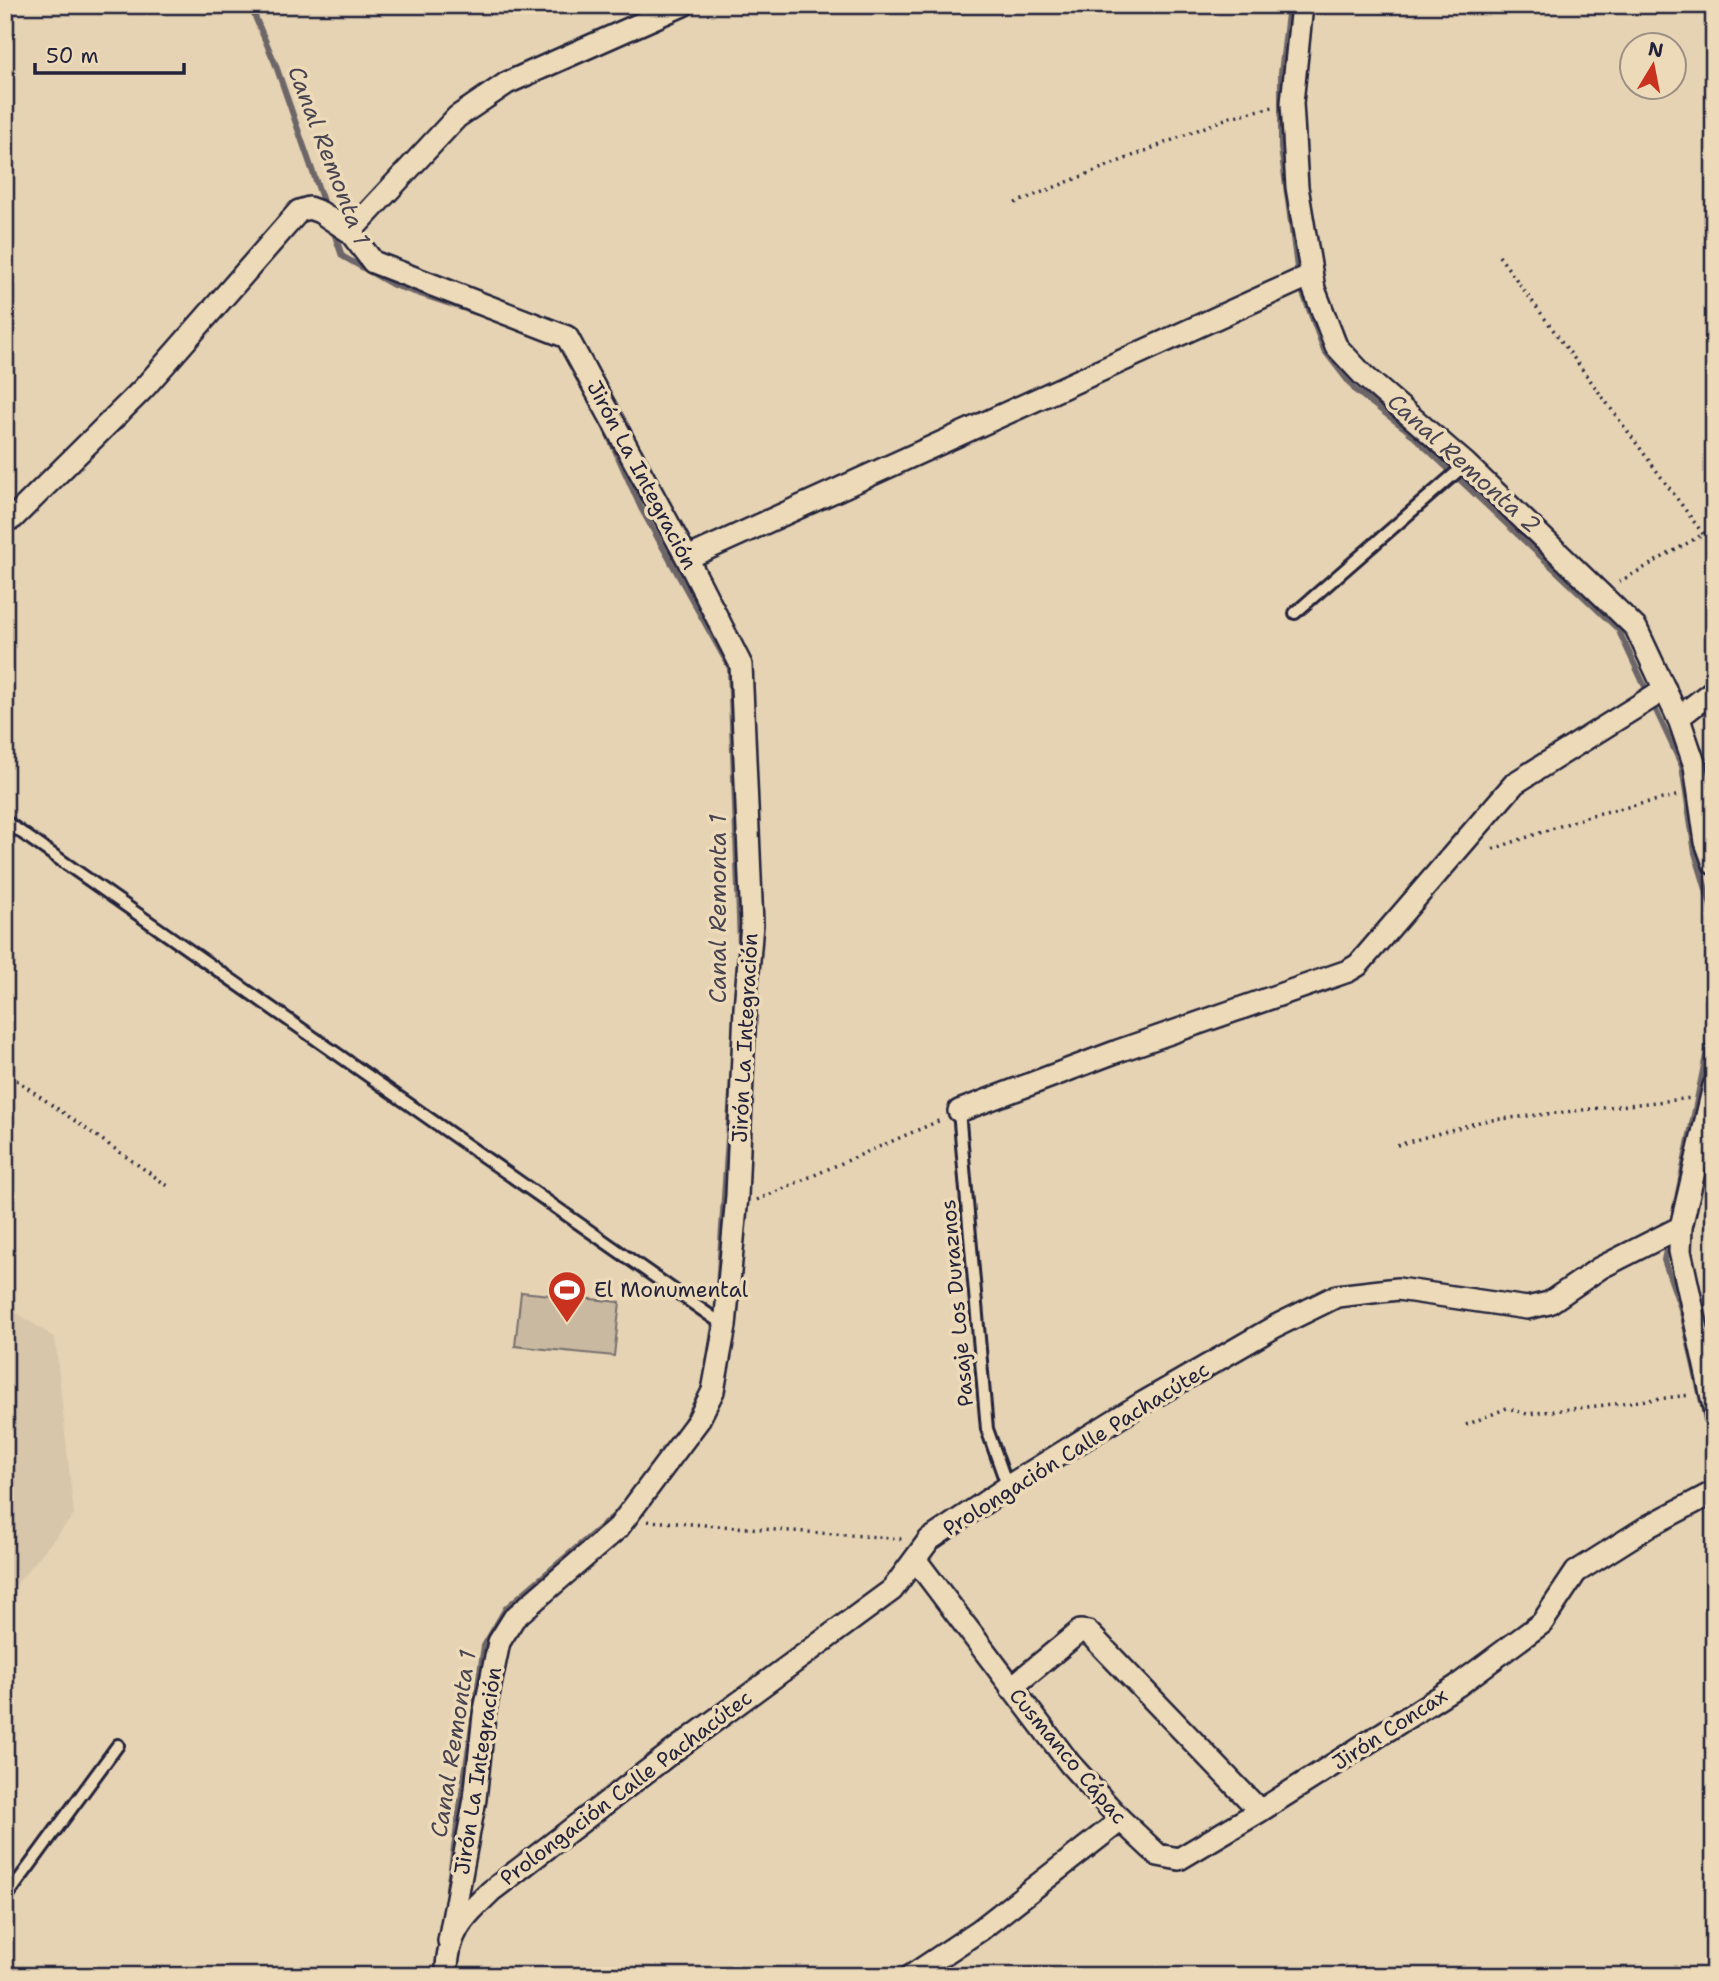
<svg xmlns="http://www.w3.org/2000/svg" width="1719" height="1981" font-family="'Shantell Sans',sans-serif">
  <rect width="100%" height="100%" fill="#e5d3b3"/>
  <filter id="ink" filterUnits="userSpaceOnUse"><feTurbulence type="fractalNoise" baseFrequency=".0143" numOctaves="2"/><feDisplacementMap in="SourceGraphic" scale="14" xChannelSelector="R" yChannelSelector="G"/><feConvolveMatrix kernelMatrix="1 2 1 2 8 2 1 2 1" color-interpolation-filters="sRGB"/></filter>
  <g filter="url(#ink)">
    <!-- built -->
    <path fill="#d7c6aa" d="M5,1305L55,1338L74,1515L5,1598Z"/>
    <!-- grass -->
    <path fill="#c9b9a1" stroke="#766e6e" stroke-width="2" d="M521,1292L620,1302L614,1356L515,1346Z"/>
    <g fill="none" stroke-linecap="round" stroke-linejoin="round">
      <!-- stream -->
      <path stroke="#6d6669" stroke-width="6" d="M250,5L275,63L326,210
        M1289,5L1281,73V148L1298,275
        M332,227L342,256L393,285L477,313
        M1300,285L1324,350L1355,390L1406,429L1618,629L1682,766L1695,853L1714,916
        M606,430L641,508L730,668L740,944
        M1674,1213L1714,1016
        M1668,1240L1664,1260L1682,1312L1714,1456
        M718,1287L732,1078
        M708,1363L715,1318
        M686,1421L697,1400
        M448,1888L484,1646L506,1608L616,1514
        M436,1976L438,1958"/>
      <defs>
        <path id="service" d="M1295,613L1466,464
          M5,821L725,1326
          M959,1111L987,1429L1008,1488
          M5,1899L118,1745"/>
        <path id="minor" d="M1302,5L1292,103L1297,187L1314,289L1336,346L1364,376L1466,464L1636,628L1680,722L1695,766L1706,842L1714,864
          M350,232L457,117L507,83L683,5
          M5,518H13L144,388L299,211L309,208L320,212L350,232L373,262L567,337L687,558L741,665L752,924L745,1008L737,1196L725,1326L713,1391L698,1421L618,1528L514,1618L499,1642L484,1715L475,1799L449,1941
          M687,558L1311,275
          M1678,718L1714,690
          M1714,1086L1681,1227L1680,1251L1714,1407
          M959,1111L1118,1051L1348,971L1358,965L1515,783L1665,689
          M915,1559L1070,1764L1121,1820L1158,1855L1179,1859L1260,1811
          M1011,1688L1080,1631L1088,1632L1260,1811L1457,1686L1542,1623L1576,1572L1649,1526L1714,1492
          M447,1976C446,1934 462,1919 491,1891L672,1752L892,1590L929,1540L1015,1482L1141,1404L1276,1326L1337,1296L1398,1289L1527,1308L1549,1303L1600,1268L1681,1227
          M911,1976L980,1930L1121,1820"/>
      </defs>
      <!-- service casing -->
      <use href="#service" stroke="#22223b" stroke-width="16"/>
      <!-- minor casing -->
      <use href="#minor" stroke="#22223b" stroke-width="26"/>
      <!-- path -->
      <path stroke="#22223b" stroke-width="3.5" stroke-dasharray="2 5" stroke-linecap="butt" d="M1015,203L1230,117L1273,107
        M1499,256L1703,534
        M1619,582L1714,528
        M1493,849L1592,815L1680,795
        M5,1072L168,1186
        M1397,1145L1483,1121L1692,1098
        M757,1200L943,1119
        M1466,1425L1507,1408L1527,1414L1691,1395
        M648,1521L906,1539"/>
      <!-- service -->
      <use href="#service" stroke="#eddab8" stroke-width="10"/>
      <!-- minor -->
      <use href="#minor" stroke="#eddab8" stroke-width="21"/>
    </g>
  </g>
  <!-- icons -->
  <defs>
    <symbol id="stadium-pin" viewBox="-11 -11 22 30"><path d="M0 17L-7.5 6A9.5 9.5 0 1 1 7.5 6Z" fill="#c8321e" stroke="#eddab8"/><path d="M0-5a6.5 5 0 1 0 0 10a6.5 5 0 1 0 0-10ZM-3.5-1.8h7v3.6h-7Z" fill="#fff"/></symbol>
  </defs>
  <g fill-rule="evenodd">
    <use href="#stadium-pin" x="545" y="1268" width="44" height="60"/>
  </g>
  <g text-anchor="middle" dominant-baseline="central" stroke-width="7" stroke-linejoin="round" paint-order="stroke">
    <!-- street labels -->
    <g font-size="21" fill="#22223b" stroke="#eddab8">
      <text transform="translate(642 475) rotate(62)">Jirón La Integración</text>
      <text transform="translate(745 1038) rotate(-87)">Jirón La Integración</text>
      <text transform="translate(957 1303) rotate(-95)">Pasaje Los Duraznos</text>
      <text transform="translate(1076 1449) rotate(-32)">Prolongación Calle Pachacútec</text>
      <text transform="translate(1390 1729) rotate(-33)">Jirón Concax</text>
      <text transform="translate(1068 1756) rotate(50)">Cusmanco Cápac</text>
      <text transform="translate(478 1771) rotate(-81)">Jirón La Integración</text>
      <text transform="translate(626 1788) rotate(-37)">Prolongación Calle Pachacútec</text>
    </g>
    <!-- poi labels -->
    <g font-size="21" fill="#22223b" stroke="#eddab8" text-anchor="start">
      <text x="594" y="1290">El Monumental</text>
    </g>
    <!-- water labels -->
    <g font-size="23" font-style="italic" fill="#484452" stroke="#eddab8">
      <text transform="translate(329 155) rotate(69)">Canal Remonta 1</text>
      <text transform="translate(1464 463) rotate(42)">Canal Remonta 2</text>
      <text transform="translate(718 909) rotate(-90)">Canal Remonta 1</text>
      <text transform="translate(453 1744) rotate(-81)">Canal Remonta 1</text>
    </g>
  </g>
  <!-- margin -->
  <rect width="1719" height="1981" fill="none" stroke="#eddab8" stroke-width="28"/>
  <rect x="14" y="14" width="1691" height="1953" fill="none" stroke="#22223b" stroke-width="2.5" filter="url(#ink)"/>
  <!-- north arrow -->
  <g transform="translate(1653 66) rotate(10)"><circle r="33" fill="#eddab8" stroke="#9c9086" stroke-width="2"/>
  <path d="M0-5L12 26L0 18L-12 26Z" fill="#c8321e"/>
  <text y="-10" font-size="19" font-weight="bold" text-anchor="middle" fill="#22223b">N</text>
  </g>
  <!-- scale -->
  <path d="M35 63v10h149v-10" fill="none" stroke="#22223b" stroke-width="3.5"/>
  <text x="46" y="63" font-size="21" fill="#22223b" stroke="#eddab8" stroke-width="5" paint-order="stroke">50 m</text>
</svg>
